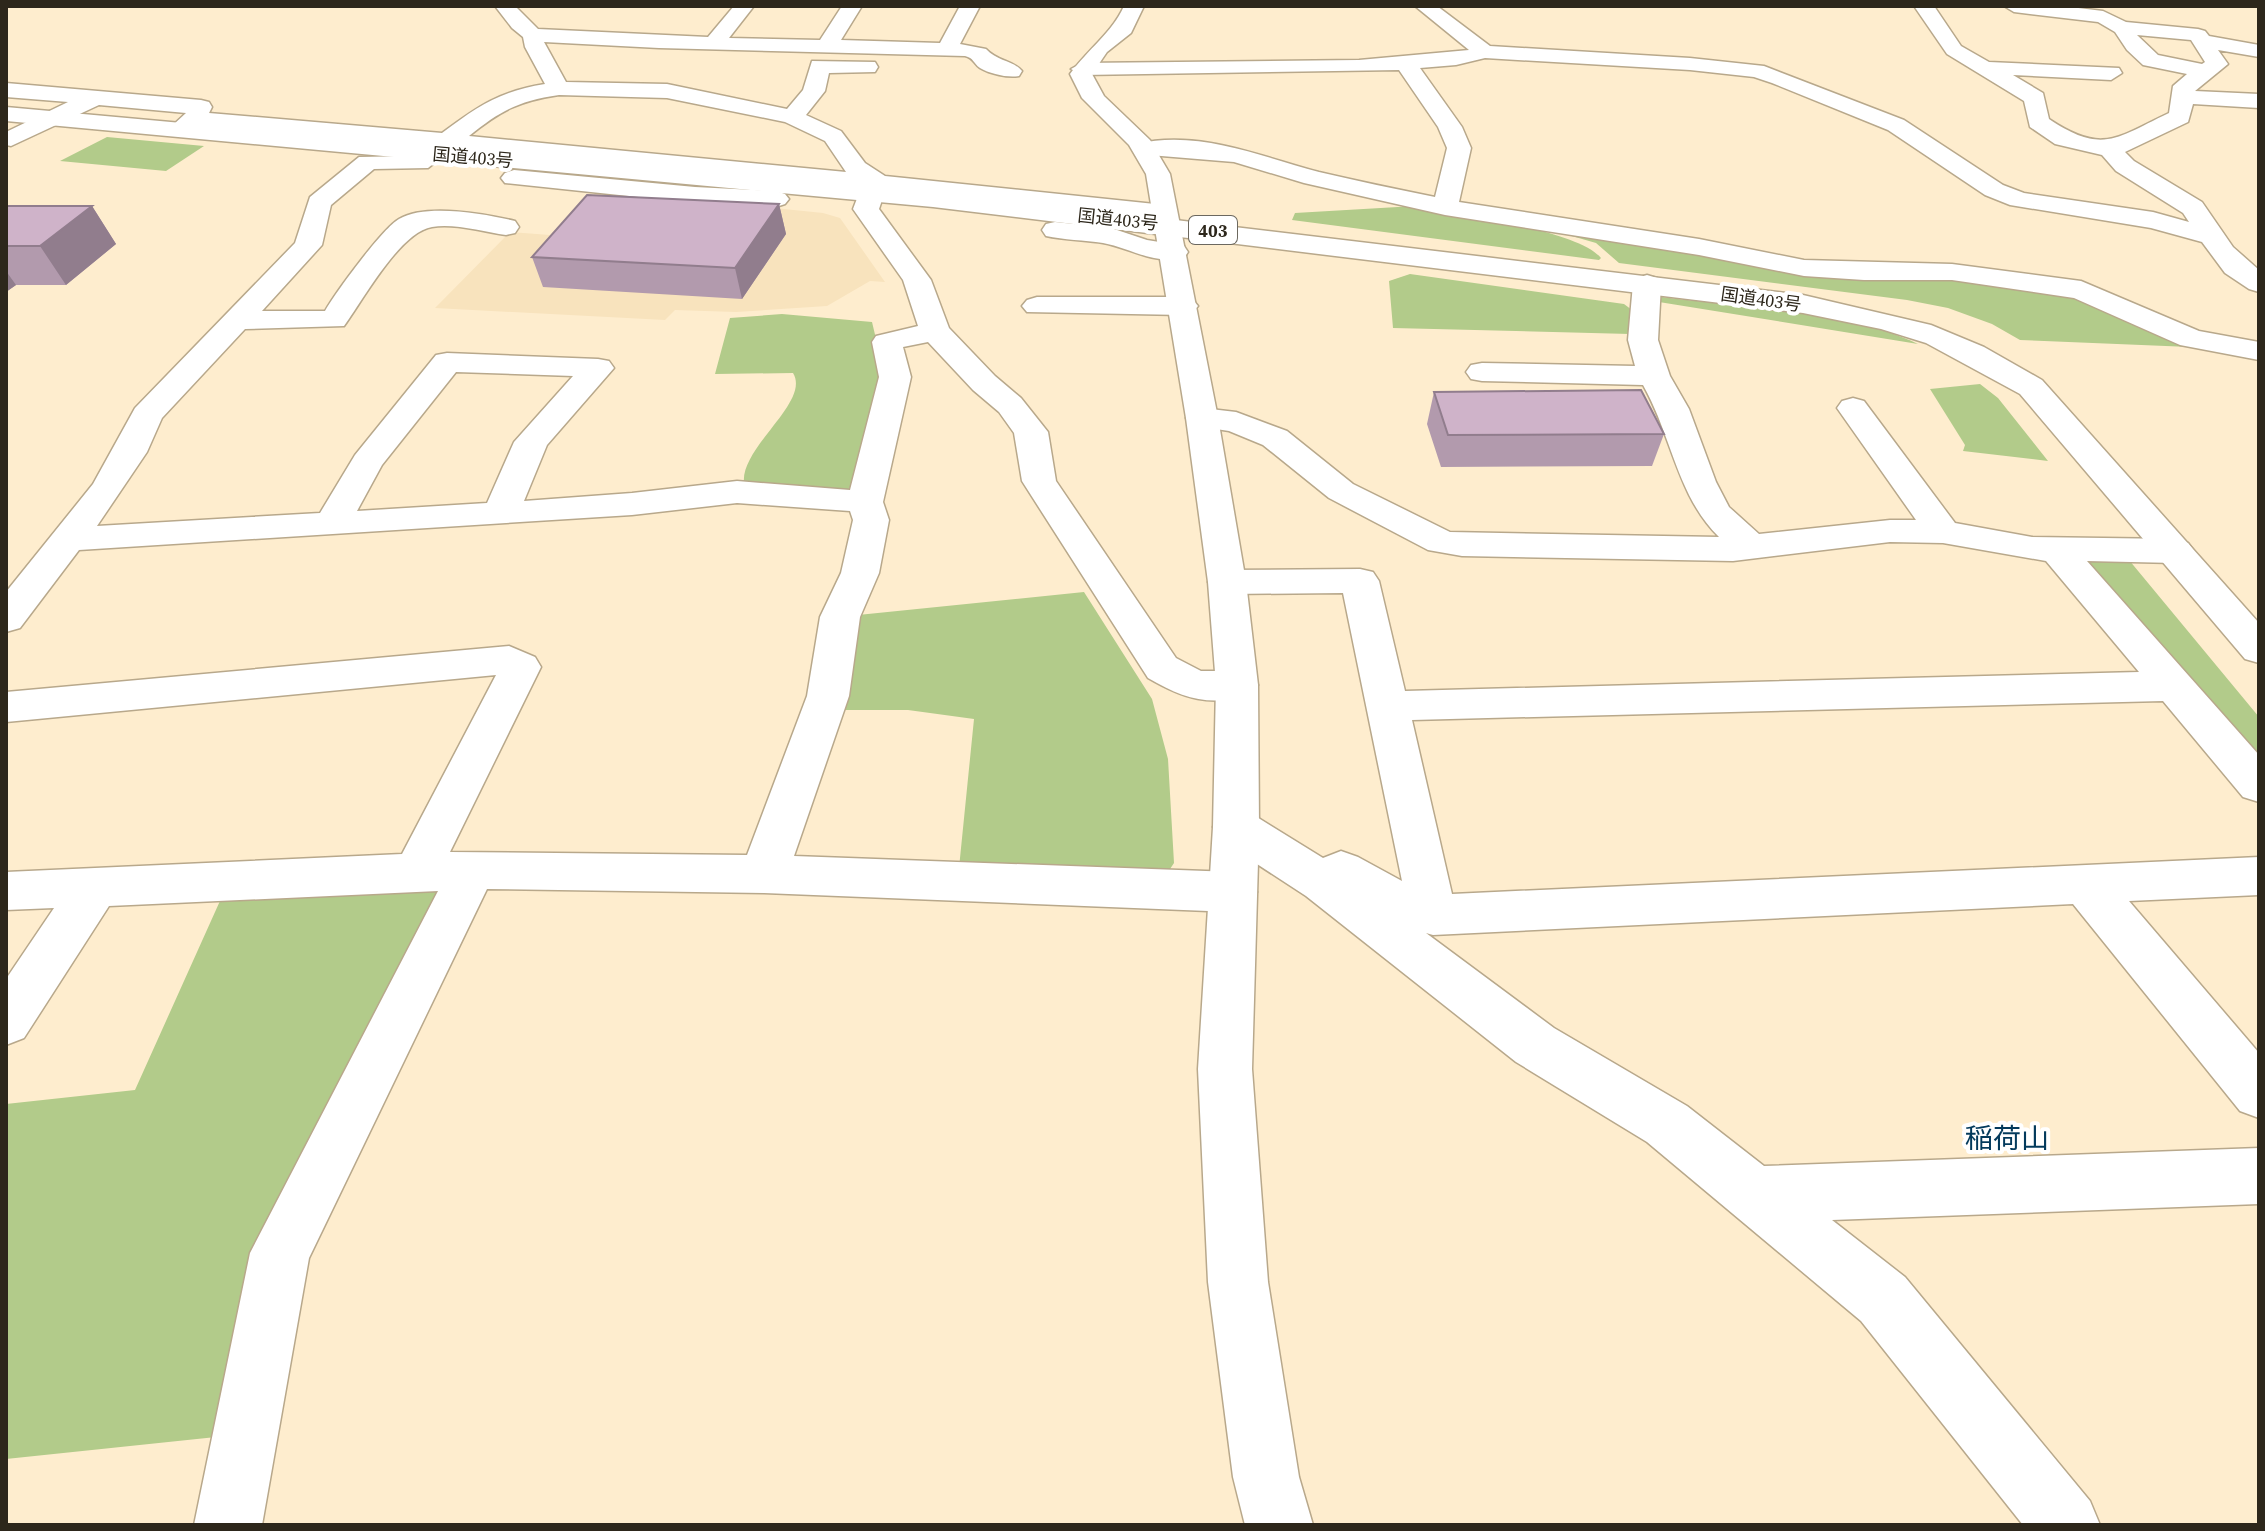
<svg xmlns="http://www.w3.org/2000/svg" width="2265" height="1531" font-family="'Source Serif 4','Noto Sans JP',serif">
  <rect width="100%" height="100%" fill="#feedce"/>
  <!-- built -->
  <path fill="#f8e3bd" d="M599,190L823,213L840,218L885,282L870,281L827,306L736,312L675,310L665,320L435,308L510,232L550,235Z"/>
  <!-- green -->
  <path fill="#b2cb8a" d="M107,137L204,146L166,171L60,161Z
    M1415,206C1453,213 1579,230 1601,258L1599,260L1292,220L1295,213Z
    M1544,228L2065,293L2190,347L2020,340L1992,324L1948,308L1907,300L1619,263L1596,243Z
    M1410,274L1624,304L1632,310L1630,334L1393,328L1389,281Z
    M1662,297C1740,307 1848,311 1918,344L1659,302L1658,299Z
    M782,314L872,322L882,364L858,476L848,490L744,483C740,447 811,402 793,373L715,374L730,318Z
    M1980,384L1998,398L2048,461L1963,451L1965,445L1930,389Z
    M2087,560H2129L2259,717V766L2084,564Z
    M1084,592L1152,699L1168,759L1174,863L1170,869L959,868L974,719L908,710H843L858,615Z
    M435,885L442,894L216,1437L6,1459V1104L135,1090L224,892Z"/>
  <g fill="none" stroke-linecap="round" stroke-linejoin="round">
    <defs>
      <path id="street" d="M495,6H515L538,29L708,37L734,6H754L729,38L820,40L842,6H862L841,40L940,43L960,6H980L960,44L986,49C998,62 1013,60 1022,71L1019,76C1008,78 990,74 980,68C973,63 974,58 965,56L659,48L544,42L566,82L667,84L787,109L803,90L812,61L875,62L878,67L875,72L829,73L825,91L806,115L841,131L865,163L885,176L1155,204L1159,210L1155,216L1146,218L885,191L879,209L931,280L949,328L995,376L1021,398L1048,432L1056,481L1176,658L1201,671H1237L1252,675L1258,685L1252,695C1209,707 1184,699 1148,678L1022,481L1014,433L999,412L973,390L928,342L903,347L911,377L883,502L889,520L879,573L860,617L849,696L794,856L1233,872L1250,878L1257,892L1250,906L1233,912L764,893L487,889L309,1258L262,1525H194L250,1253L438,891L109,906L24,1038L6,1045V979L54,908L6,910V872L402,854L496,675L6,722V692L509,646L535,657L541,667L450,852L747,855L807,696L820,617L841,573L853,520L850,511L737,503L632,515L79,550L20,628L6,632V592L93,484L135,408L295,243L310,197L359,157L413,156L425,146L199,126L185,132L177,130L173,125L186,113L99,105L11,146L6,145V132L68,102L6,97V83L201,100L209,102L212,107L209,113L442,133C478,106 500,91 545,84L525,47L523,37L512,28ZM559,95L667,98L785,122L825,141L846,172L469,136C501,110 519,101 559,95ZM453,148L861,188L853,209L903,280L918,326L876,336L872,342L879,377L850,490L737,481L632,493L524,501L547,445L614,368L609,361L598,359L447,353L436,355L355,455L320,513L97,526L147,452L162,418L245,329L344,326C363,300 400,232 432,227C454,223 484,232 506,235L515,233L519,227L515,221C486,214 426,203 399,219C382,229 336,292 325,311H262L322,245L331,205L374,169L428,168ZM456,372L573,376L514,442L487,503L357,511L382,465Z
        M1415,6H1437L1490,46L1690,58L1764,66L1904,120L2003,185L2024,193L2153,212L2189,222L2183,213L2116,171L2102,155L2055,144L2030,127L2024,101L1947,54L1914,6H1934L1961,46L1989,62L2119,68L2122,73L2111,80L2013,75L2043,93L2049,119C2103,155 2116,138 2169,113L2173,86L2187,74L2143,65L2127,50L2115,32L2098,22L2014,12L2004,6H2062L2103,11L2126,22L2198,29L2205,31L2209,36L2259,45V57L2218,50L2228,64L2195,91L2259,94V108L2193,104L2188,122L2125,152L2134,161L2202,202L2233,247L2259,270V292L2249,289L2225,273L2202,242L2151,228L2010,205L1985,195L1888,130L1772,83L1754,77L1690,70L1485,58L1456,65L1420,68L1462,127L1471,148L1459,202L1699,239L1804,260L1952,264L2081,281L2199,331L2259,342V360L2180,345L2074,298L1952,280H1864L1804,276L1699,255L1445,215L1304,183L1234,162L1137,154L1134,149L1137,144C1198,129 1262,157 1319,172C1357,181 1396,189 1435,197L1447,148L1438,127L1399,70L1082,75L1071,69L1082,63L1359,60L1469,50ZM2137,35L2191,40L2205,62L2202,64L2158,55Z
        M514,170L695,187L776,191L785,194L789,199L785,204L776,207L695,203L505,183L501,178L505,173Z
        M1055,222L1111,228L1147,240L1184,246L1188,252L1184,258C1154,265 1130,248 1103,243C1084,240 1064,240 1046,236L1042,230L1046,224Z
        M1647,275L1657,278L1661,284L1658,340L1670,376L1689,409L1716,482L1729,507L1759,534L1890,520H1916L1837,408L1842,401L1853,398L1864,401L1955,523L2032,537L2175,539L2188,543L2194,551L2188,559L2175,563L2087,561L2259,755V802L2243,797L2163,701L1412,720L1452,894L2259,857V895L2129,901L2259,1053V1118L2240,1111L2073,904L1433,935L1426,933L1554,1028L1687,1106L1764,1166L2259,1148V1204L1832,1220L1905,1277L2090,1501L2100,1525H2023L1861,1321L1647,1142L1516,1062L1306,896L1220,840L1213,827L1220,814L1236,809L1252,814L1323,858L1341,851L1358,857L1402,881L1343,593L1227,594L1214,591L1208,582L1214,573L1227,570L1360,569L1373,572L1379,581L1405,691L2139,672L2046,561L1943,543L1890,542L1733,561L1462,556L1428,550L1329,498L1263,445L1229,431L1190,425L1186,418L1190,411L1202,408L1236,412L1287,431L1353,484L1450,532L1719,537C1677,496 1672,436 1643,385L1482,381L1471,379L1466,372L1471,365L1482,363L1635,366L1628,340L1633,284L1637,278Z
        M1037,297H1183L1193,300L1198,306L1193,312L1183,315L1027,312L1022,306L1027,300Z"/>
      <path id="secondary" d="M1124,6H1144L1131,33L1107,52L1092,74L1104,96L1150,140L1170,174L1218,418L1246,582L1258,685L1259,827L1252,1069L1268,1282L1299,1477L1313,1525H1245L1233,1477L1208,1282L1198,1069L1213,827L1216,685L1208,582L1186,418L1146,174L1129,145L1082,98L1070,74C1088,49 1112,33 1124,6Z"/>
      <path id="highway" d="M6,107L933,191L1803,295L1931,325L1984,347L2042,380L2259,623V663L2245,659L2020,394L1926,343L1881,329L1803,313L933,207L6,121Z"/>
    </defs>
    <!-- street casing -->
    <use href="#street" stroke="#b8a88b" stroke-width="3"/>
    <!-- secondary casing -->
    <use href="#secondary" stroke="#b8a88b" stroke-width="3"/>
    <!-- highway casing -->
    <use href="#highway" stroke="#b8a88b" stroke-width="3"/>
    <!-- street -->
    <use href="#street" fill="#fff" fill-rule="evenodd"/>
    <!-- secondary -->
    <use href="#secondary" fill="#fff" fill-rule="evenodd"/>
    <!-- highway -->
    <use href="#highway" fill="#fff" fill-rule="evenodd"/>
  </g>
  <!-- wall -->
  <path fill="#b29aad" d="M779,204L786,234L742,299L543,287L532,257Z
    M6,206H92L116,244L66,285H16L6,292Z
    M1434,392L1664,434L1652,466L1441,467L1427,424Z"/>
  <!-- shaded-wall -->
  <path fill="#917d8d" d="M779,204L786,234L742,299L735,268Z
    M92,206L116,244L66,285L40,246Z
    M6,271L16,285L6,292Z"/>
  <!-- building -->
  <path fill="#cfb3c9" stroke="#917d8d" stroke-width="2" d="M587,195L779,204L735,268L532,257Z
    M6,206H92L40,246H6Z
    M1641,390L1664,434L1448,435L1434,392Z"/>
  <g text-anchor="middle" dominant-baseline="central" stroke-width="8" stroke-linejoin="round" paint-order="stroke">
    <!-- far-street labels -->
    <g font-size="18" fill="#2d271b" stroke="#fff">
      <text transform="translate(473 157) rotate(5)">国道403号</text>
      <text transform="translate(1118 219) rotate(6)">国道403号</text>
      <text transform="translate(1761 299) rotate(8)">国道403号</text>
    </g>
    <!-- shield labels -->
    <rect fill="#fff" stroke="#6c685f" stroke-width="2" x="1189" y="216" width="48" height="28" rx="6"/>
    <g font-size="18" font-weight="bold" fill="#2d271b">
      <text x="1213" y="230">403</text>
    </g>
    <!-- near-quarter labels -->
    <g font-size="28" fill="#033a5c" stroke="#fff">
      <text x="2007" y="1138">稲荷山</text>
    </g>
  </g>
  <!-- border -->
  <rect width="2265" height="1531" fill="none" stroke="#2d271b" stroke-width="16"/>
</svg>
